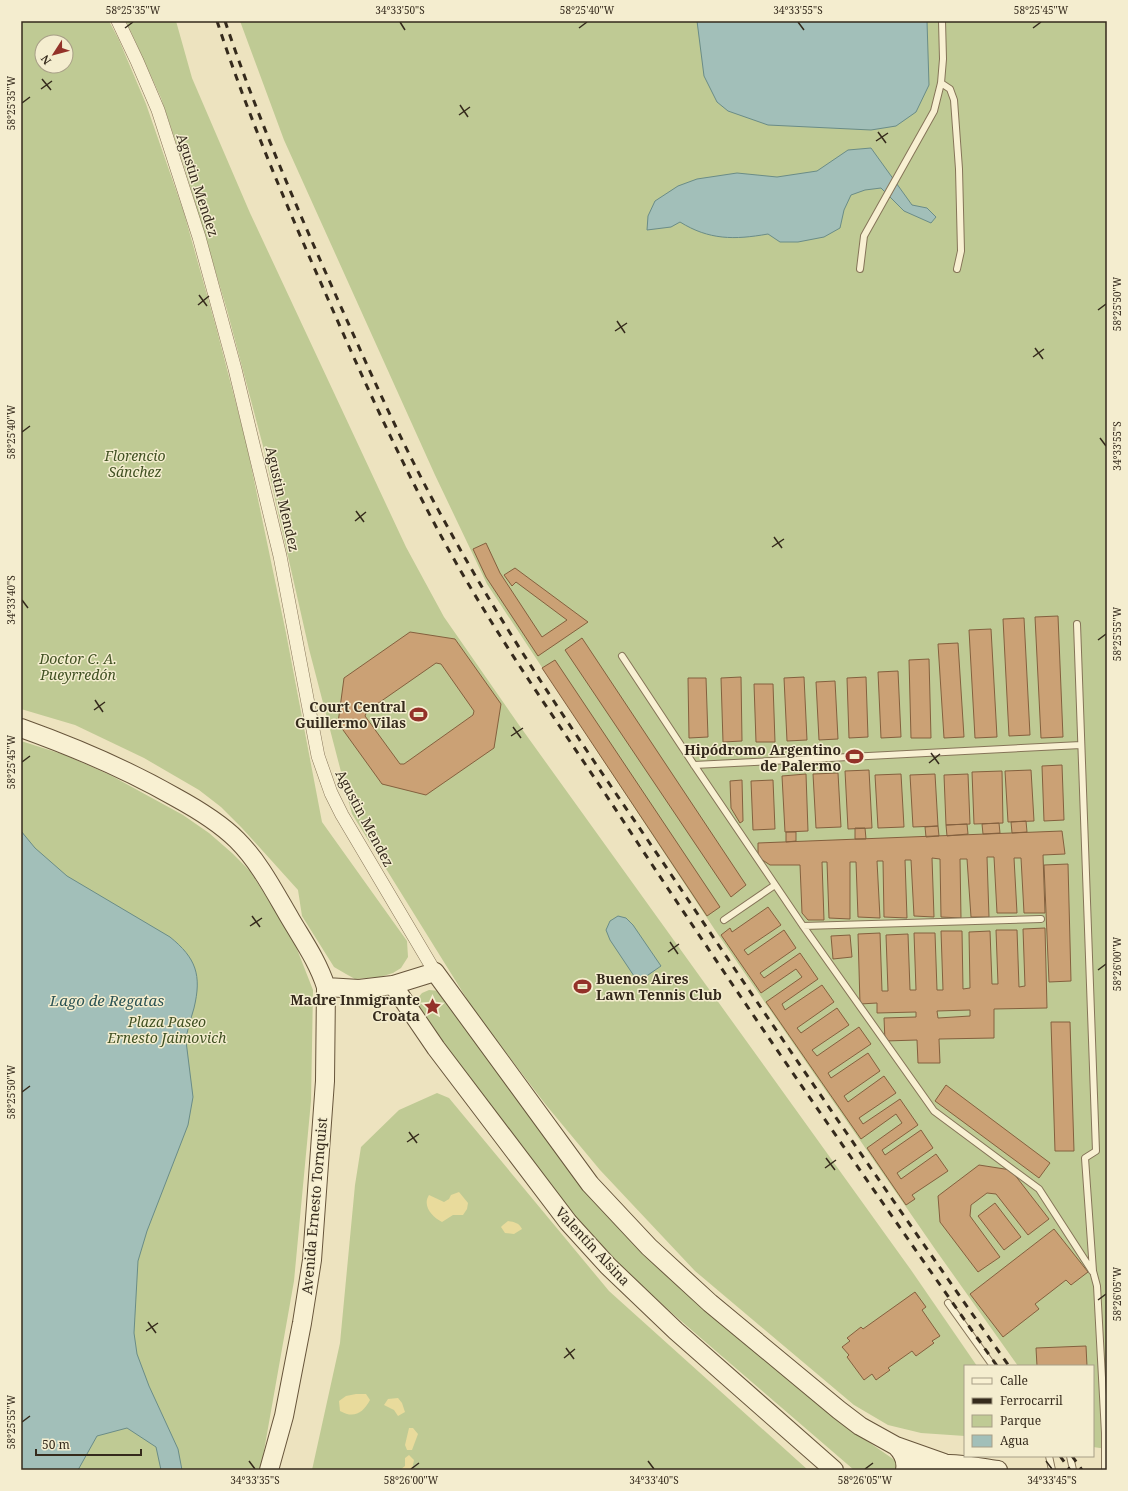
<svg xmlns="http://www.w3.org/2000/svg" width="1128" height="1491" font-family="'Noto Serif',serif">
  <rect width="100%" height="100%" fill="#ede3bf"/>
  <!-- green -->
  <path fill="#bfca94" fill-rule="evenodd" d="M21,21H109L119,40L146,104L184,213L216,327L246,442L286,633L322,822L407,941L408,957L401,968L393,973L380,977L355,979L346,974L334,967L302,916L298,890L241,827L221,807L199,790L144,758L75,725L21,709ZM42,42H66V66H42Z
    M126,21H176L192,78L250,213L406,547L444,617L519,725L911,1270L977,1366H965V1436L921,1433L888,1425L854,1405L695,1271L600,1170L546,1105L475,1012L352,814L309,649L263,446L227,310L185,169L161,98Z
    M240,21H1107V1449L1093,1447V1366H1018L935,1249L715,930L487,584L435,475L284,140Z
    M21,741L65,755L110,775L183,815L209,833L232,853L250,871L293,939L313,990L311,1101L294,1281L262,1462L259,1470H21Z
    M429,990L440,991L577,1177L787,1376L834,1418L896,1461L897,1470H854L673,1314L623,1268L569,1209L420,1015L417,1009L416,1000L422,993Z
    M437,1093L449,1098L609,1291L808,1470H312L340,1343L355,1185L361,1147L399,1110Z"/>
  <!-- sand -->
  <path fill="#e9db9c" d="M459,1192L468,1203L467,1209L463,1215H453L442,1222C432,1217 422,1206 429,1195L444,1202L449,1199L451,1195Z
    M508,1221C515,1222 519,1223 522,1229L514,1234L505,1233L501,1227L503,1225Z
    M356,1394H366L370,1400C363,1413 354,1419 340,1411L339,1401L346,1396Z
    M398,1398L402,1403L405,1412L398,1416L394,1410L384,1405L388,1399Z
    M409,1428H413L418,1434L412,1450H407L405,1445Z
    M409,1455L414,1460L412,1470H400L405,1466V1458Z"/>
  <!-- water -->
  <path fill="#a2bfb9" stroke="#6a8c87" d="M697,21H927L929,85L916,112L896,126L871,130L768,125L728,111L717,102L704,76Z
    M871,148L912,205L927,208L936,217L931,223L904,211L881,188L865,190L851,195L844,210L840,228L824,237L798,242H780L768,234C734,240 709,240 680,222L671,227L647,230L648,216L655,201L678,186L697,179L737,173L777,177L817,171L848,150Z
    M21,831L35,848L67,876L170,937C196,958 202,975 194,1008C191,1019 187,1029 186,1041L193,1097L188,1125L147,1231L138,1261L134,1333L137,1354L149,1386L178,1449L182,1470H161L156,1447L127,1428L97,1436L78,1470H21Z
    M618,916L626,918L633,925L661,966L638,982L610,940L606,930L610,921Z"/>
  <!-- building -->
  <path fill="#cba175" stroke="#84603e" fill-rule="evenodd" d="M486,543L500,573L542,637L567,620L516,582L512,586L504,575L515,568L588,622L538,656L486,577L473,549Z
    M1058,616L1063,737L1041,738L1035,617Z
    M1024,618L1030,735L1009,736L1003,619Z
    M991,629L997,737L975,738L969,630Z
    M410,632L455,639L501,704L494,748L426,795L382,784L338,723L344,678ZM436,663L441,664L474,711L473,715L404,764H400L365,716L367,711Z
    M582,638L746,885L731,897L565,650Z
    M958,643L964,737L944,738L938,644Z
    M929,659L931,738H911L909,660Z
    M555,660L720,907L707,916L542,668Z
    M898,671L901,737L881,738L878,672Z
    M741,677L742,741L723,742L721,678Z
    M804,677L807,740L787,741L784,678Z
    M866,677L868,737L849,738L847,678Z
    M688,678H706L708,737L689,738Z
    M835,681L838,739L819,740L816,682Z
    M754,684H773L775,742H756Z
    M1062,765L1064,820L1044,821L1042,766Z
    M869,770L872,828L848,829L845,771Z
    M1031,770L1034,821L1008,822L1005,771Z
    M1002,771L1003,823L974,824L972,772Z
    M838,773L841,827L816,828L813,774Z
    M806,774L808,831L785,832L782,776Z
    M901,774L904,827L878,828L875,775Z
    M935,774L938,826L913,827L910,775Z
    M968,774L970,824L946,825L944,775Z
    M742,780L743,821L740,823L731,808L730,781Z
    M773,780L775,829L753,830L751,781Z
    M1026,821L1027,832L1012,833L1011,822Z
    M999,823L1000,833L983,834L982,824Z
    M967,824L968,834L947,836L946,825Z
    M938,826L939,836L926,837L925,827Z
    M855,828H865L866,839H855Z
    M1062,831L1065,854L1043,855L1045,913H1024L1021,858H1014L1017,913H997L994,857H987L989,917H971L967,859H960L961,918L941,917L940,859L932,858L934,917L914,916L911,860H905L907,918L884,917L883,861H877L880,918L858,917L856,862H850V919L829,918L827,862H822L824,920H808L802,913L800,865H770L758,857V843Z
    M786,832H796V841L786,842Z
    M1068,864L1071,981L1049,982L1044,865Z
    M768,907L781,925L744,950L748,955L784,930L796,948L760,973L764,978L800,953L818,979L782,1004L785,1010L822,985L834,1002L797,1028L801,1033L837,1008L849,1025L812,1050L817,1056L859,1027L871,1044L828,1073L831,1078L868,1053L880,1071L844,1096L848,1102L884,1076L896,1093L859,1118L863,1124L900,1099L918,1125L882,1150L885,1155L921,1130L933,1148L897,1173L901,1179L936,1154L948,1171L912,1195L915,1199L906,1205L867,1148L902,1123L896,1114L861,1139L766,1002L802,977L796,969L761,993L721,935L730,928L732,932Z
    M1045,928L1047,1008L994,1009V1038L939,1039L940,1063H918L917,1040L885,1041L884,1018L916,1017V1012L877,1013V1003L860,1004L858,934L880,933L882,991H888L886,935L908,934L910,990H916L914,933H935L937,990H943L941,931H962L963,989L970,988L969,932L990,931L992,984H998L996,930H1017L1019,987L1025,986L1023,929ZM970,1010V1016L938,1018L937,1011Z
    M850,935L852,957L833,959L831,936Z
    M1051,1022H1070L1074,1151H1055Z
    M946,1085L1050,1163L1039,1178L935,1101Z
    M979,1165L1011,1170L1049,1219L1028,1235L996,1194L987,1193L971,1205L970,1216L1000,1257L978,1272L940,1222L938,1196Z
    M995,1203L1021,1237L1004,1250L978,1216Z
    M1054,1229L1088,1272L1071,1285L1066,1280L1035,1304L1039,1309L1003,1337L970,1294Z
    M915,1292L926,1307L922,1310L940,1336L932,1341L934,1343L916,1356L912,1351L888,1368L890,1370L876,1380L872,1374L864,1380L847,1357L849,1355L842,1347L850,1341L847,1338L861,1327L863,1329Z
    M1086,1346L1087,1366H1037L1036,1348Z"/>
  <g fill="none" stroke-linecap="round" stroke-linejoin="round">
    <defs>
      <path id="lane" d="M941,83L950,89L954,100L959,169L961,251L957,269
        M860,269L864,236L934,111L941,83L943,59L942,21
        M1077,624L1096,1151L1085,1158L1093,1271L1097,1286L1105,1433V1470
        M622,656L694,765L803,926L934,1111L1039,1189L1092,1271
        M694,765L1081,745
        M724,920L775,885
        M803,926L1041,919
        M948,1303L993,1366
        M1049,1456L1052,1470
        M1070,1456L1073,1470"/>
      <path id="street" d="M118,21L137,61L158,110L199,237L235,369L280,556L318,756L331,793L342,815L435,972"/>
      <path id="secondary" d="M21,728C74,747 126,769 175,797C197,809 220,823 237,840C260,863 275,893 291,920C304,942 318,962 326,987L325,1081L312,1260L302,1323L284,1416L269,1470
        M393,985L436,1048L568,1222L608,1266L676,1331L834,1470
        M326,987L359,989L393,985L435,972L590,1184L649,1247L710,1303L839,1410L860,1426L896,1446L944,1463
        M896,1446C902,1452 907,1460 905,1470
        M918,1470C942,1458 973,1467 998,1470"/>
    </defs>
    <!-- lane casing -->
    <use href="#lane" stroke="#857458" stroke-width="8"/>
    <!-- street casing -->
    <use href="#street" stroke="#857458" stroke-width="14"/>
    <!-- secondary casing -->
    <use href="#secondary" stroke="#67553b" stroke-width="20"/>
    <!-- lane -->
    <use href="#lane" stroke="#f8f0d2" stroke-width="6"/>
    <!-- street -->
    <use href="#street" stroke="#f8f0d2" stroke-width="13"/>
    <!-- secondary -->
    <use href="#secondary" stroke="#f8f0d2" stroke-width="18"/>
    <!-- rail -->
    <path stroke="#352a1c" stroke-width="3" stroke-dasharray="7 7" stroke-linecap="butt" d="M217,21C247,113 285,202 324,290C362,377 401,463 446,545C498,639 561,727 620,816C742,1002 869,1184 997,1366
      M225,21C257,116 296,206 337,298C371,374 405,451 446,524C510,641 587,751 662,861C776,1031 891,1199 1009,1366
      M1060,1456L1070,1470
      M1072,1456L1082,1470"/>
  </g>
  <!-- ticks -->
  <path fill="none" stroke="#352a1c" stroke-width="1.5" d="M400,22L405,30M798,22L804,30M125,28L133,22M579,28L587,22M1033,28L1041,22M42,79L51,90M41,89L52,81M22,103L30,97M460,105L468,117M459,115L470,107M878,132L886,143M876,141L888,133M199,295L207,306M198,305L209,296M1098,310L1106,304M617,321L625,333M615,331L627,323M1035,348L1043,359M1033,357L1044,349M22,432L30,426M1100,438L1106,446M356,511L364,522M355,521L366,512M774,537L782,548M772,547L784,539M22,600L28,608M1098,640L1106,634M95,700L103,712M94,710L105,702M513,727L521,738M511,736L523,728M931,753L939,764M22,762L30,756M929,763L940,754M252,916L260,927M250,926L262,918M670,942L678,954M668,952L679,944M1098,970L1106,964M22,1092L30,1086M409,1132L417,1143M407,1142L419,1134M826,1158L835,1170M825,1168L836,1160M1098,1300L1106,1294M148,1322L156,1333M146,1331L158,1323M566,1348L574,1359M564,1358L575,1349M22,1422L30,1416M249,1461L255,1469M648,1461L654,1469M1046,1461L1052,1469M411,1469L419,1463M865,1469L873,1463"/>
  <!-- icons -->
  <defs>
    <symbol id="stadium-bare" viewBox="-9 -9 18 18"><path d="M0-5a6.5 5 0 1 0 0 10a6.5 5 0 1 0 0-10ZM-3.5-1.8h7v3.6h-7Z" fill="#933229" stroke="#f4edcf" stroke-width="2.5" paint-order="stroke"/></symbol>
    <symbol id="sight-bare" viewBox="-9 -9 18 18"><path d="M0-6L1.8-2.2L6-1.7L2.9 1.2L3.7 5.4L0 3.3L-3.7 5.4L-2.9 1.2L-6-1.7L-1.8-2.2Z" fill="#933229" stroke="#f4edcf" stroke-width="2.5" paint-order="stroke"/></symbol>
  </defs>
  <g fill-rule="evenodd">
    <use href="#stadium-bare" x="406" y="702" width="25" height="25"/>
    <use href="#stadium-bare" x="842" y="744" width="25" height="25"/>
    <use href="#stadium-bare" x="570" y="974" width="25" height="25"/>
    <use href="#sight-bare" x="420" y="994" width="25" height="25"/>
  </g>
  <g text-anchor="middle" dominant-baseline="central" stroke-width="3" stroke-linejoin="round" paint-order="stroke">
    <!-- street labels -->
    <g font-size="14" fill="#352a1c" stroke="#f4edcf">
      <text transform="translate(198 185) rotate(72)">Agustin Mendez</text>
      <text transform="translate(283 499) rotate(77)">Agustin Mendez</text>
      <text transform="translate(365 818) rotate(62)">Agustin Mendez</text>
      <text transform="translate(314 1206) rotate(-85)">Avenida Ernesto Tornquist</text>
      <text transform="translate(593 1246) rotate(47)">Valentín Alsina</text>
    </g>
    <!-- park labels -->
    <g font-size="14" font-style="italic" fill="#415123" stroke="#f4edcf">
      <text x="135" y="455">Florencio<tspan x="135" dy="16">Sánchez</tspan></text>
      <text x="78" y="658">Doctor C. A.<tspan x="78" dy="16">Pueyrredón</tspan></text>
      <text x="167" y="1021">Plaza Paseo<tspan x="167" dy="16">Ernesto Jaimovich</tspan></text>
    </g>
    <!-- poi labels -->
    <g font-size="14" font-weight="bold" fill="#352a1c" stroke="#f4edcf" text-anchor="end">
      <text x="406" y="706">Court Central<tspan x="406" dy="16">Guillermo Vilas</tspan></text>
      <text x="841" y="749">Hipódromo Argentino<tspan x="841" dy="16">de Palermo</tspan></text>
      <text x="596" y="978" text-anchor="start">Buenos Aires<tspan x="596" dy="16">Lawn Tennis Club</tspan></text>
      <text x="420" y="999">Madre Inmigrante<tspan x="420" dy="16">Croata</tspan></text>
    </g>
    <!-- water labels -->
    <g font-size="15" font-style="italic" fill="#2c5354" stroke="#f4edcf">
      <text x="107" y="1000">Lago de Regatas</text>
    </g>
  </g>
  <!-- border -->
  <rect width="1128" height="1491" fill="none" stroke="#f4edcf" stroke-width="44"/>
  <!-- legend -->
  <rect x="964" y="1365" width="130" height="92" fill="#f4edcf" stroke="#a89f87"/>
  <rect x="972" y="1378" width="20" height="6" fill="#f8f0d2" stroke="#a89f87"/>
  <text x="1000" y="1385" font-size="12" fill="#352a1c">Calle</text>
  <rect x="972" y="1398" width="20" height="6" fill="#352a1c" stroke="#a89f87"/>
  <text x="1000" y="1405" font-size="12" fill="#352a1c">Ferrocarril</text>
  <rect x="972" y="1415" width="20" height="12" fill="#bfca94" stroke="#a89f87"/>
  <text x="1000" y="1425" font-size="12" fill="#352a1c">Parque</text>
  <rect x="972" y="1435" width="20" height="12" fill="#a2bfb9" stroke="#a89f87"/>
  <text x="1000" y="1445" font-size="12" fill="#352a1c">Agua</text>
  <!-- north arrow -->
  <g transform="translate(54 54) rotate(234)"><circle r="19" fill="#f4edcf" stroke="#a89f87"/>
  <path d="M0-3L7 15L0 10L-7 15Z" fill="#933229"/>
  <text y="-6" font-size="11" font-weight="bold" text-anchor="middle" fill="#352a1c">N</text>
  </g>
  <!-- scale -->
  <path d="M36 1449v6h105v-6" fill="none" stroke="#352a1c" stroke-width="2"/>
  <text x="42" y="1449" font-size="12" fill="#352a1c" stroke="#f4edcf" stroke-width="3" paint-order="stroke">50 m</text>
  <rect x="22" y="22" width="1084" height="1447" fill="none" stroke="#352a1c" stroke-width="1.5"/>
  <g font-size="10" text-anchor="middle" fill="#352a1c">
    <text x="133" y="14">58°25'35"W</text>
    <text x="400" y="14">34°33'50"S</text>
    <text x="587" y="14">58°25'40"W</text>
    <text x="798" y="14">34°33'55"S</text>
    <text x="1041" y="14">58°25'45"W</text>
    <text transform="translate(11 103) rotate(-90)" y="4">58°25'35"W</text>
    <text transform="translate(1117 304) rotate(-90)" y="4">58°25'50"W</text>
    <text transform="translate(11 432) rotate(-90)" y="4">58°25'40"W</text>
    <text transform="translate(1117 446) rotate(-90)" y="4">34°33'55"S</text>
    <text transform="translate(11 600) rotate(-90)" y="4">34°33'40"S</text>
    <text transform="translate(1117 634) rotate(-90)" y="4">58°25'55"W</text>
    <text transform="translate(11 762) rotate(-90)" y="4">58°25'45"W</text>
    <text transform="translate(1117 964) rotate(-90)" y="4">58°26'00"W</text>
    <text transform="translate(11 1092) rotate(-90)" y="4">58°25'50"W</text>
    <text transform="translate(1117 1294) rotate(-90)" y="4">58°26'05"W</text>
    <text transform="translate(11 1422) rotate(-90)" y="4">58°25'55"W</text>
    <text x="255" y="1484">34°33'35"S</text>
    <text x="411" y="1484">58°26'00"W</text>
    <text x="654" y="1484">34°33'40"S</text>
    <text x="865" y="1484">58°26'05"W</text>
    <text x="1052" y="1484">34°33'45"S</text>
  </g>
</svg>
